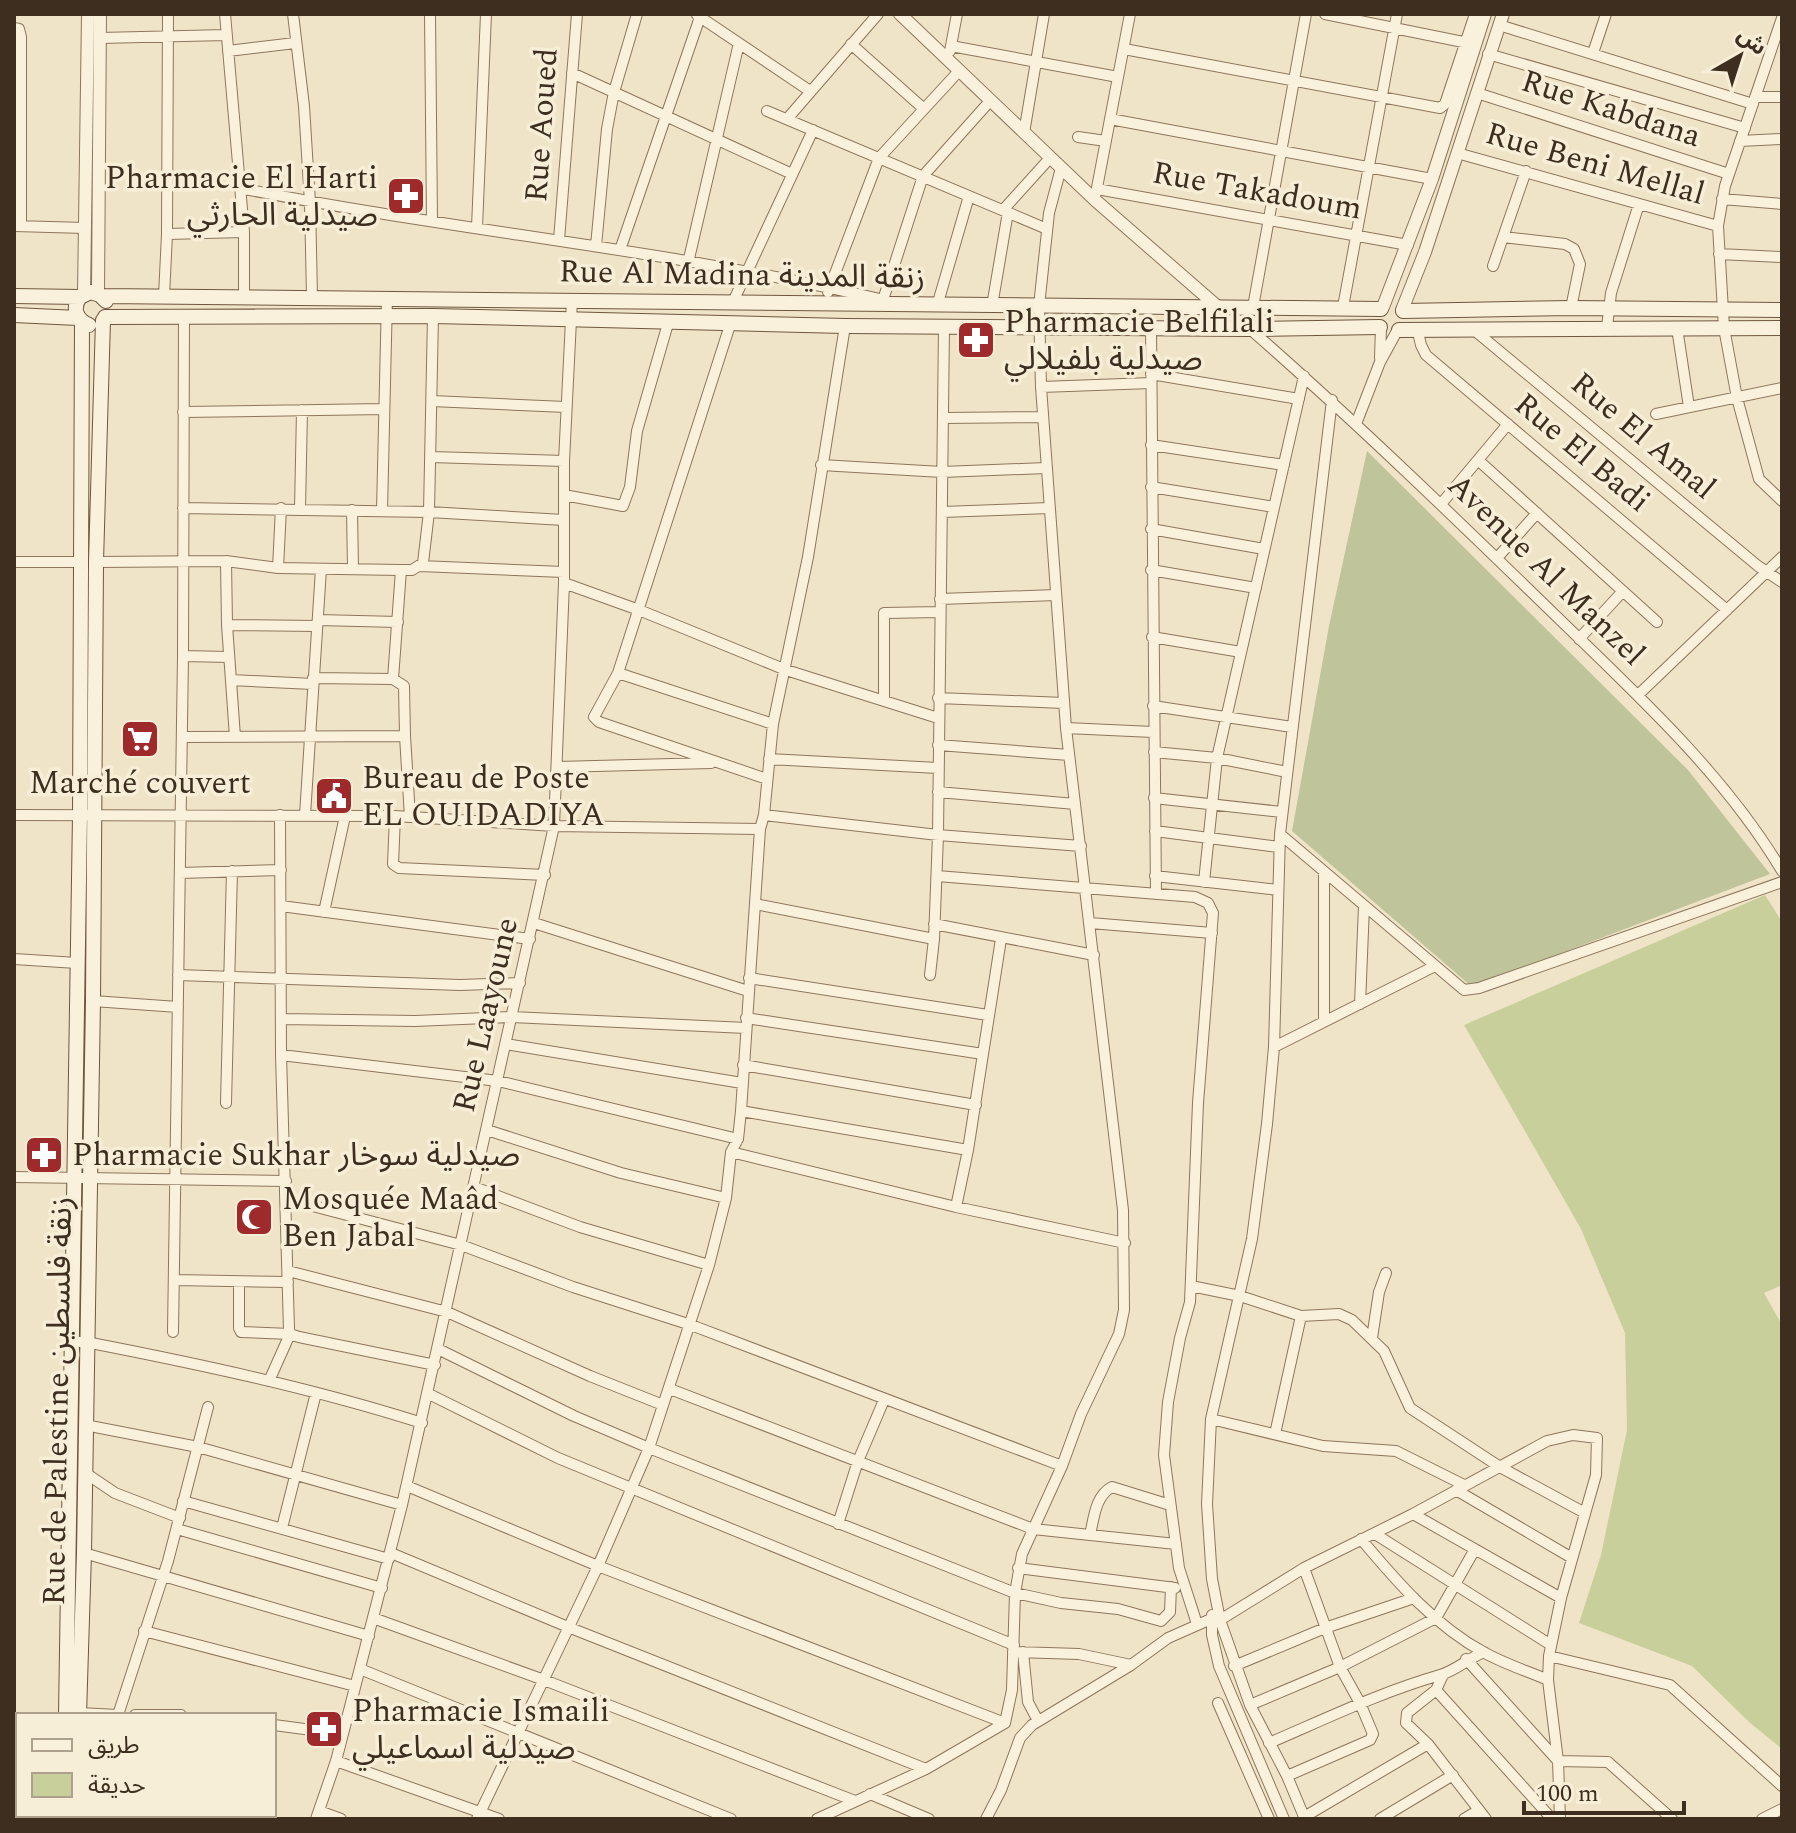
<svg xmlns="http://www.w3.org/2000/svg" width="1796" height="1833" font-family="Spectral,'Noto Sans Arabic',serif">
  <rect width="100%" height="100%" fill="#f0e4c8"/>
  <!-- green -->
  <path fill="#c9cf9b" d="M1765,895L1782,922V1285L1764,1293L1782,1325V1749L1749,1722L1692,1666L1579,1623L1601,1555L1627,1430L1625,1333L1581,1229L1464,1025Z"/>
  <!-- cemetery -->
  <path fill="#bfc49a" d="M1367,451L1688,770L1770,874L1472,987L1292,831L1329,626Z"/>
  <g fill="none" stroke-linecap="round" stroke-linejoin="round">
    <defs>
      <path id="minor" d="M168,14L167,234L244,232
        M225,14L244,232V297
        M293,14L304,106L310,202L312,297
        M430,14L432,221
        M1325,14L1468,43
        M697,15L810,91
        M1782,18L1725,186L1718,226L1724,328L1737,398L1759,479L1782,501
        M1499,25L1753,104
        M14,28L19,29L21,37V226
        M100,38L226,35
        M851,44L924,109
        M951,46L1118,77
        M1124,49L1440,108L1445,104L1475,14
        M228,51L295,43
        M950,51L957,14
        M1593,53L1606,14
        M1488,54L1745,128
        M572,73L792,174
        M1477,93L1729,174
        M1755,97H1782
        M767,111L1047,229
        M787,119L878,14
        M1110,119L1432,179
        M1024,133L1044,14
        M1078,137L1106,141
        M1740,141L1782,139
        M1457,153L1718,226
        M240,188C454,231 672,250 884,300
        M1097,189L1408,245
        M1096,193L1130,14
        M1722,199L1782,204
        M1003,210L1050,158
        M15,226L85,228
        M477,227L486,14
        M1503,237L1565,244L1574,249L1580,264L1571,308
        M559,240L577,14
        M596,246L607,129L614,92L637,14
        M620,250L700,17
        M1719,254L1782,257
        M688,263L739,43
        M1493,266L1526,171
        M828,292L879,158L959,71
        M164,296L167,234
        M882,303L923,176L990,101
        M732,304L813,130
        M937,306L969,196
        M992,306L1008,212
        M1253,307L1306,14
        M1343,307L1397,14
        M731,322L618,673L594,717L599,722L767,779
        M1607,327L1611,293L1639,204
        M1151,328L1156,894
        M1417,328L1421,345L1426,355L1727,610
        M1677,328L1689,407
        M1250,329C1354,420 1453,516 1552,612C1634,692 1723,772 1782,871
        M1474,330L1758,566L1782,582
        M1380,358L1381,328
        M1151,374L1299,399
        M1041,387L1151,383
        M432,401L566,407
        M183,412L384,409
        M1656,414L1782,388
        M943,418L1043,417
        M1356,424L1380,362L1397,331
        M1151,445L1284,465
        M431,457L564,461
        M1478,460L1657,622
        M821,465L942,472L1046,468
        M1151,487L1274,507
        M564,495L623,506L630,487L637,431L669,320
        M1441,504L1508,424
        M183,508L429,512L564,520
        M300,509L302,410
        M352,510L353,569
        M382,511L387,297
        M942,512L1049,508
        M1151,529L1264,549
        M1497,558L1537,513
        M14,562H83
        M96,562L226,561
        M420,566L564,572
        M278,568L281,508
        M1151,570L1256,588
        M564,583L639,610L786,670L938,718
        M940,599L1056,595
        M318,620L398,622
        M227,625L226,561L278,568L401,570H412L423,563L429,512L433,316
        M1152,637L1241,652
        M1579,639L1623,591
        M183,656L229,657
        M618,673L773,724
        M313,678L393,679L404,686L405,736
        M393,679L401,570
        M231,680L313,684
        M1638,695L1782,557
        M938,698L1064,703
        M884,699V613L939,612
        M1153,706L1292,727
        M1066,728L1153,732
        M182,737L405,736L410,817
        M235,737L227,625L317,626
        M938,745L1069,755
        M1154,752L1217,758L1287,772
        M769,759L938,768
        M557,767L711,763
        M938,792L1075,804
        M1154,798L1282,812
        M14,815L395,816L554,826L760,829
        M280,815L281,1055L289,1329L290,1334L299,1337L435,1365
        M305,815L321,569
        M764,815L938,835L1081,846
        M395,816L393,864L399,868L545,875
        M1155,831L1279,847
        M1280,834L1464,990L1479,988L1782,882
        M180,873L281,870
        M937,876L1195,897L1208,903L1213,913L1198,1103L1190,1302L1180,1338L1168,1402L1164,1455L1179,1568L1197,1624
        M1155,876L1278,890
        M1204,882L1217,758L1304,376
        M755,904L934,939
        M281,906L530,939
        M324,912L345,816
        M534,923L748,991
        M1090,923L1212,933
        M934,924L1094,955
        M14,959L77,963
        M178,975L460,985L520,983
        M930,975L934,939L938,835L944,327
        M749,978L988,1015
        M93,1001L178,1007
        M1360,1004L1364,906
        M746,1018L983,1054
        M281,1019L415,1021L512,1017L746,1028
        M1324,1022V872
        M506,1044L742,1083
        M1274,1047L1435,966
        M281,1055L498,1081L738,1139
        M743,1065L976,1105
        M226,1103L232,871
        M741,1111L968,1150
        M487,1130L621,1173L726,1198
        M731,1152L956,1207L1125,1243
        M14,1177L286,1181
        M474,1187L580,1227L709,1265
        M286,1199L461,1245L573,1287L691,1325L1062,1466
        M956,1207L968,1150L1001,939
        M288,1271L447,1312L590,1376L663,1405
        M175,1280L288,1282
        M239,1282V1328L241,1332L290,1334L269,1381
        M1191,1286L1240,1296L1301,1316L1339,1314L1352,1320L1384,1351L1410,1408L1500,1467L1585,1513
        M173,1332L183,656L184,315
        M1372,1338L1379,1292L1386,1273
        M72,1342H86C199,1364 312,1388 422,1423
        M438,1349L574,1416L649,1448L1015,1593L1061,1603L1118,1609L1161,1621L1170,1612L1171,1587
        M670,1389L1033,1529L1176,1544
        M429,1394L558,1458L1014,1645
        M1211,1419L1323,1446L1396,1451L1464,1485
        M85,1425L198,1447L402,1505
        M1275,1434L1301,1316
        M84,1472L115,1493L180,1518
        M407,1486L598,1566L1005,1723
        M1456,1490L1572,1558
        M183,1501L389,1559
        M1413,1514L1561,1598
        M838,1524L858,1461L884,1400
        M282,1528L316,1393
        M177,1529L382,1588
        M1375,1534L1551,1645
        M1090,1535C1094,1518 1095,1496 1112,1487L1170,1505
        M1361,1539C1397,1582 1435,1626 1485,1653C1505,1664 1527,1671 1548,1680
        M84,1553L369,1636
        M391,1553L568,1627L926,1769
        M1018,1568L1175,1588
        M1212,1615V1635L1219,1666L1284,1819
        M373,1618L544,1680L855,1801
        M1220,1620L1304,1568L1413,1514L1547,1441L1573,1435L1597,1438L1596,1475L1561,1598L1549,1656L1548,1680L1558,1761L1560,1819
        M144,1631L355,1686
        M1013,1652L1079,1654L1131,1665
        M1023,1652L1028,1702L1038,1721
        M1549,1656L1670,1685L1782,1786
        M1466,1659L1558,1761L1608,1762L1672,1819
        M1234,1666L1325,1628L1414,1598
        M360,1669L731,1819
        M1443,1675L1436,1690L1407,1713L1406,1723L1428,1744L1486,1819
        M1436,1690L1552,1819
        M1218,1703L1269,1819
        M1250,1705L1340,1667L1436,1618L1475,1549
        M79,1713L118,1715
        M118,1715L168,1561L208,1407
        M135,1715H181
        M274,1725L342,1734
        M1269,1743C1325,1719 1381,1692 1440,1675C1455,1671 1469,1658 1484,1652
        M336,1761L499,1819
        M1287,1776L1370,1740L1373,1734L1360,1703L1340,1667L1304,1568
        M870,1794L929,1819
        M14,1796L18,1797
        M319,1811L341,1819
        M160,1815L192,1819
        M1304,1817L1428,1744
        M316,1819L336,1761L402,1505L554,826L564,583V461L572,300
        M477,1819L598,1566L649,1448L709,1265L726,1198L731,1152L738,1139L741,1111L760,829L764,815L773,724L808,557L845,326
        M817,1819L926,1769L1005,1723L1012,1690L1015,1593L1022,1554L1062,1466L1081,1414L1119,1334L1124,1310L1123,1210L1066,728L1041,387L1039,306L1049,213L1061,168
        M986,1819L1001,1790L1020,1738L1032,1725L1131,1665L1168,1638L1211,1619
        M1305,1819L1287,1776L1250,1705L1220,1620L1212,1579L1207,1504L1211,1419L1252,1239L1267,1124L1274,1047L1280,834L1332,400
        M1380,1819L1453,1775
        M1464,1819L1479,1810
        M1762,1819L1782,1809"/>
      <path id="tertiary" d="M900,14L1095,200L1218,307
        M98,293L100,14
        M84,294L88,14
        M1383,307L1432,179L1485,14
        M1402,310L1425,252L1503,14"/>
      <path id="secondary" d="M14,296L80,297L91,292L100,295L106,301
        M102,296L1381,309
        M80,297C72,308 76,320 89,325
        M1403,311L1571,308L1782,310
        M14,315L78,318
        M105,317L433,316L845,326L1250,329L1380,327
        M1399,330L1782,328
        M66,1715L80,815L82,321
        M79,1715L84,1553L93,1001L96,562L103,320
        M79,1815V1819
        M65,1819V1815"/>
    </defs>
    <!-- minor casing -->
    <use href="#minor" stroke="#8d765c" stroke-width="12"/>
    <!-- tertiary casing -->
    <use href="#tertiary" stroke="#8d765c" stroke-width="14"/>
    <!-- secondary casing -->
    <use href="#secondary" stroke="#6f573f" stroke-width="16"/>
    <!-- minor -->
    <use href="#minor" stroke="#faf1dc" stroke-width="10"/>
    <!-- tertiary -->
    <use href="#tertiary" stroke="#faf1dc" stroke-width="12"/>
    <!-- secondary -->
    <use href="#secondary" stroke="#faf1dc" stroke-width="14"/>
  </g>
  <!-- icons -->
  <defs>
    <symbol id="pharmacy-square" viewBox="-11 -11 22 22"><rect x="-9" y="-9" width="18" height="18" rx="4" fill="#9e2a2b" stroke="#f7eed8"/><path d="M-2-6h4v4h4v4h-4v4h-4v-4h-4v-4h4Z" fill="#fff"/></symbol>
    <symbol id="supermarket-square" viewBox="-11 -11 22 22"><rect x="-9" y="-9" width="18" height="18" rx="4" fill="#9e2a2b" stroke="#f7eed8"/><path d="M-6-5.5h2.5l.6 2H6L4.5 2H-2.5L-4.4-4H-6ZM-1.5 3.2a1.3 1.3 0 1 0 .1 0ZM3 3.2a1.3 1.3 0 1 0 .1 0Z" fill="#fff"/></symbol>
    <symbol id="civic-square" viewBox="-11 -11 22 22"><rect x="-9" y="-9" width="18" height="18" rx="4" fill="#9e2a2b" stroke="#f7eed8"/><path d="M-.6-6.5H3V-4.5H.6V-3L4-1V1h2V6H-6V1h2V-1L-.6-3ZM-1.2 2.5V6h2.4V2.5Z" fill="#fff"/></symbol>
    <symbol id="mosque-square" viewBox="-11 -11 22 22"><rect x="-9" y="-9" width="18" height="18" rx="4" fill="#9e2a2b" stroke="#f7eed8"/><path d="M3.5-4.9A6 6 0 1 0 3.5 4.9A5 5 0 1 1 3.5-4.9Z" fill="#fff"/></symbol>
  </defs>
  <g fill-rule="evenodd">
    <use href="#pharmacy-square" x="384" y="174" width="44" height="44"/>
    <use href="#pharmacy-square" x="954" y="318" width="44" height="44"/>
    <use href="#supermarket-square" x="118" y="717" width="44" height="44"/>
    <use href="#civic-square" x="312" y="774" width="44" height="44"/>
    <use href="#pharmacy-square" x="22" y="1133" width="44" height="44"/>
    <use href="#mosque-square" x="232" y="1195" width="44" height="44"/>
    <use href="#pharmacy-square" x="302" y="1707" width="44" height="44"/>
  </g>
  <g text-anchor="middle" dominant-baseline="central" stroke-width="7" stroke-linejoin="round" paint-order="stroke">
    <!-- street labels -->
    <g font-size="32" fill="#3d2e20" stroke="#f7eed8">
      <text transform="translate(1611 109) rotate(18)">Rue Kabdana</text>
      <text transform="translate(542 125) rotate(-86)">Rue Aoued</text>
      <text transform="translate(1595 164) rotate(16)">Rue Beni Mellal</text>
      <text transform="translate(1257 191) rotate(10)">Rue Takadoum</text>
      <text transform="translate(742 275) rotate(1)">Rue Al Madina زنقة المدينة</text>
      <text transform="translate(1643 436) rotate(40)">Rue El Amal</text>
      <text transform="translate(1582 453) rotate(40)">Rue El Badi</text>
      <text transform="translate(1546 570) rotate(44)">Avenue Al Manzel</text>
      <text transform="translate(486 1015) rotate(-77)">Rue Laayoune</text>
      <text transform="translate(58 1401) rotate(-89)">Rue de Palestine زنقة فلسطين</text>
    </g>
    <!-- poi labels -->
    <g font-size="32" fill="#3d2e20" stroke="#f7eed8" text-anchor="start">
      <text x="378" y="178" text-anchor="end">Pharmacie El Harti<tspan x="378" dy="37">صيدلية الحارثي</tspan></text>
      <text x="1004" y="322">Pharmacie Belfilali<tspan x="1004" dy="37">صيدلية بلفيلالي</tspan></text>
      <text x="362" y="778">Bureau de Poste<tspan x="362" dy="37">EL OUIDADIYA</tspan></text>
      <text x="140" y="783" text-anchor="middle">Marché couvert</text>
      <text x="72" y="1155">Pharmacie Sukhar صيدلية سوخار</text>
      <text x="282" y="1199">Mosquée Maâd<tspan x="282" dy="37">Ben Jabal</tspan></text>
      <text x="352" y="1711">Pharmacie Ismaili<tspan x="352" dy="37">صيدلية اسماعيلي</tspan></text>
    </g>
  </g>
  <!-- border -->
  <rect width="1796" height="1833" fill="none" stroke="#3d2e20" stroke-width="32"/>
  <!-- legend -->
  <rect x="16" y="1713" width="260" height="104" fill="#f7eed8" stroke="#ada18e" stroke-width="2"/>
  <rect x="32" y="1739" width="40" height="12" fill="#faf1dc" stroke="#ada18e" stroke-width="2"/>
  <text x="88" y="1753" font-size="24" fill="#3d2e20">طريق</text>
  <rect x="32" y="1773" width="40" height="24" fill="#c9cf9b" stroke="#ada18e" stroke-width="2"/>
  <text x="88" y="1793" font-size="24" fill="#3d2e20">حديقة</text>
  <!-- north arrow -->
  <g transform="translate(1740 56) rotate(39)" stroke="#f7eed8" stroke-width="6" paint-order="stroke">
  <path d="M0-6L14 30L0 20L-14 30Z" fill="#3d2e20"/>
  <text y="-12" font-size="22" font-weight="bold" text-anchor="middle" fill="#3d2e20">ش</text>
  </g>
  <!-- scale -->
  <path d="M1524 1801v12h160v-12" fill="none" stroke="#3d2e20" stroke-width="4"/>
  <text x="1536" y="1801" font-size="24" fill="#3d2e20" stroke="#f7eed8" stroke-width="6" paint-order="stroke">100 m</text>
</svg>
